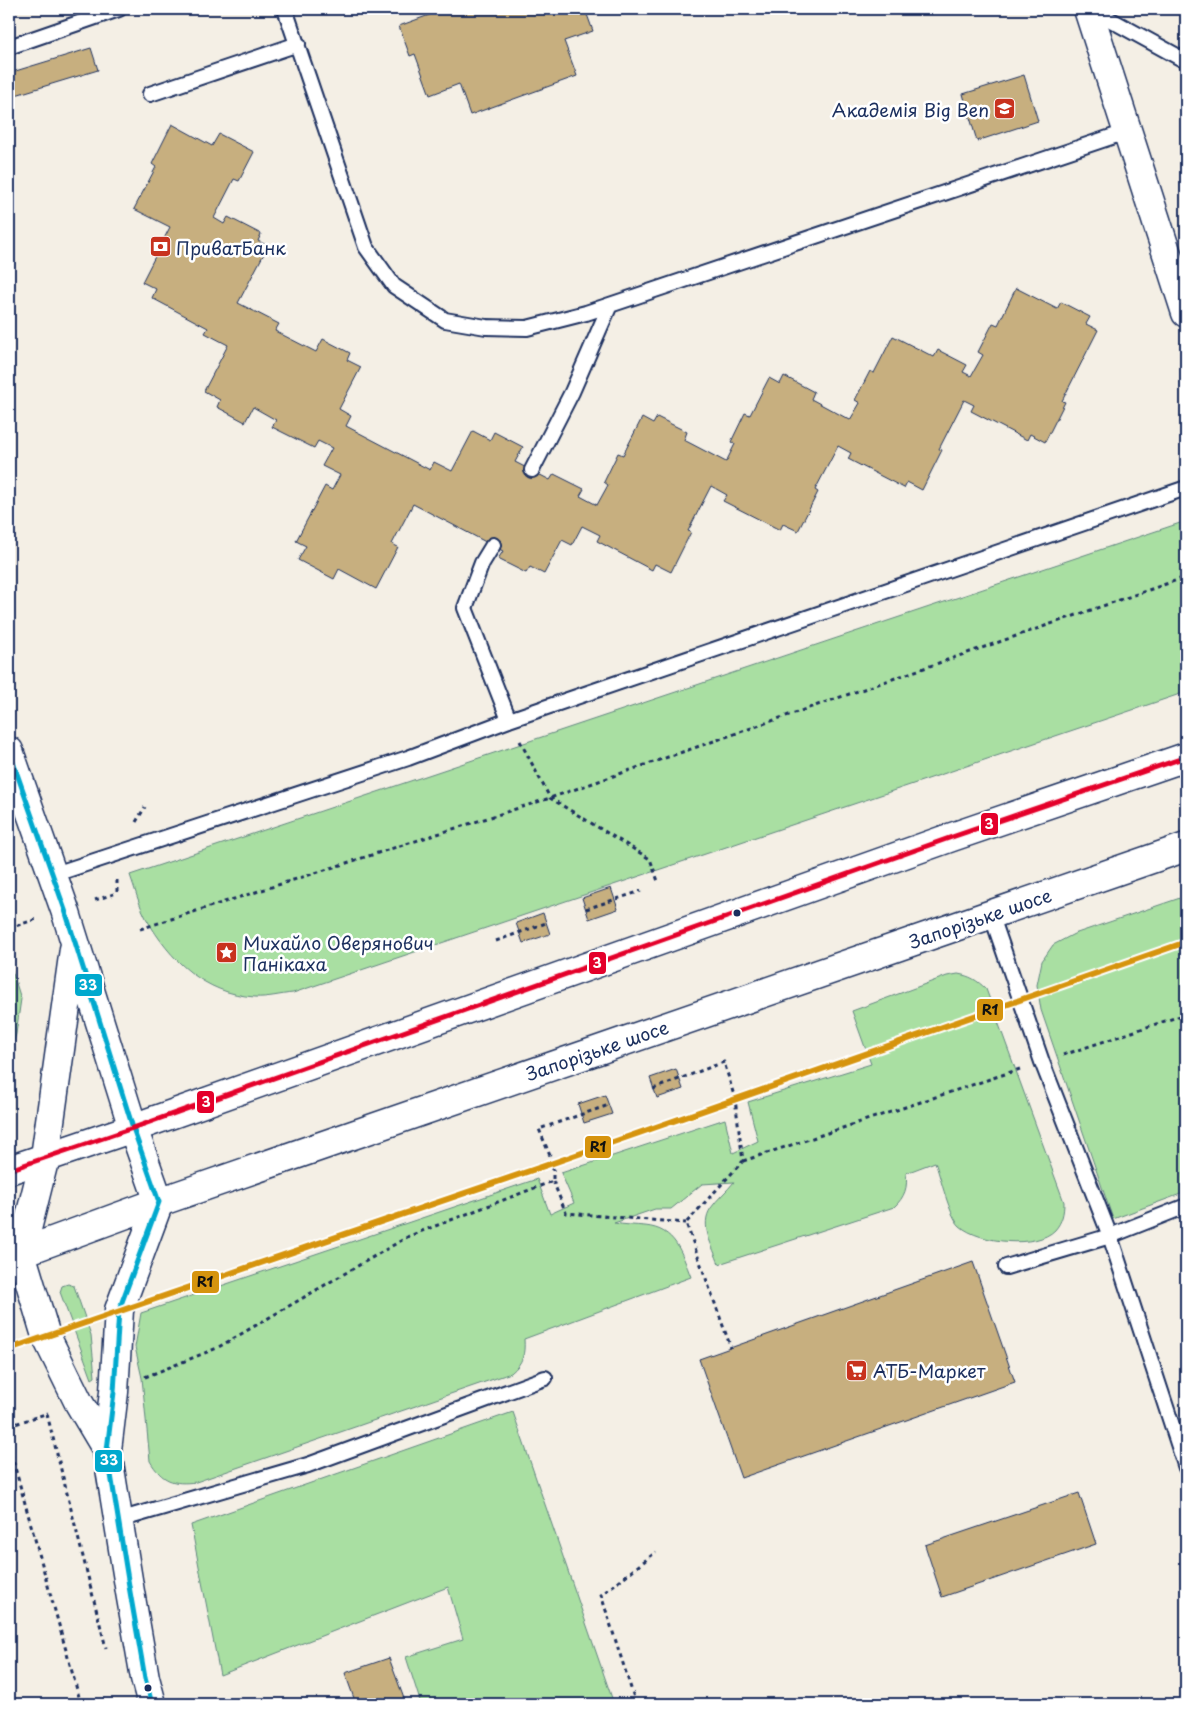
<svg xmlns="http://www.w3.org/2000/svg" width="1195" height="1713" font-family="'Playpen Sans',sans-serif">
  <rect width="100%" height="100%" fill="#f4efe5"/>
  <filter id="ink" filterUnits="userSpaceOnUse"><feTurbulence type="fractalNoise" baseFrequency=".02" numOctaves="2"/><feDisplacementMap in="SourceGraphic" scale="10" xChannelSelector="R" yChannelSelector="G"/><feConvolveMatrix kernelMatrix="1 2 1 2 8 2 1 2 1" color-interpolation-filters="sRGB"/></filter>
  <g filter="url(#ink)">
    <!-- green -->
    <path fill="#a9dfa2" stroke="#628780" d="M1183,522H1186V692L293,993C281,994 267,998 255,997C204,994 170,960 146,918C139,905 135,889 130,875Z
      M1186,896V1192L1113,1219L1041,1010L1037,985L1042,961L1053,945L1074,934Z
      M9,961L21,999L16,1034L9,1058Z
      M958,974C970,976 977,980 986,989L1064,1202C1064,1213 1062,1222 1055,1230C1037,1249 979,1243 960,1226C949,1216 941,1178 935,1162L906,1173C908,1187 905,1197 894,1207L719,1264C713,1247 699,1225 711,1208C717,1199 727,1191 734,1182L702,1184L671,1209H655L614,1223C624,1225 635,1225 645,1226C676,1229 681,1252 691,1277L524,1339C525,1354 523,1363 511,1373L196,1482C173,1485 162,1481 150,1461L142,1378L135,1347L141,1313L537,1179L550,1214L574,1203L561,1173L725,1119L733,1153L758,1141L748,1102L871,1064L852,1011L947,976Z
      M68,1284L74,1286L91,1335L95,1377L92,1379L60,1292L62,1286Z
      M513,1412L614,1704H421L406,1657L463,1639L448,1587L220,1675L191,1525Z"/>
    <!-- building -->
    <path fill="#c7af7f" stroke="#1b2f5e" d="M442,9H566V10L585,9L593,31L564,41L577,76L470,115L459,84L430,95L415,54L410,56L399,26L443,10Z
      M91,48L98,70L9,97V73Z
      M1024,75L1038,121L977,141L963,94Z
      M172,124L212,146L219,134L254,152L239,181L234,179L214,218L224,224L228,217L261,234L258,241L268,246L238,303L279,324L275,331L316,352L323,339L350,353L347,360L361,367L339,409L351,416L346,426L430,470L434,462L452,471L473,431L490,440L494,432L523,447L515,462L550,480L554,474L584,489L580,496L597,505L608,485L604,482L618,453L623,455L642,418L653,424L657,417L687,432L684,440L726,462L735,444L731,442L745,413L750,415L769,378L780,384L784,376L814,392L811,399L850,420L860,403L855,400L870,371L874,373L893,336L934,357L938,350L967,365L963,372L971,376L983,355L978,352L993,323L998,325L1016,288L1057,309L1061,302L1090,317L1086,324L1098,330L1062,401L1065,402L1045,442L1030,434L1027,440L971,411L974,405L964,400L939,449L942,450L922,490L907,482L904,488L848,459L851,453L838,446L815,490L818,492L798,531L783,524L780,530L723,501L727,495L711,486L688,531L691,532L671,572L655,564L652,570L597,541L600,535L582,526L572,545L562,540L544,574L530,567L526,573L498,559L503,551L413,504L392,544L398,547L376,589L339,569L334,579L298,560L306,546L296,541L325,486L332,490L340,475L322,466L332,448L318,441L314,448L272,427L276,420L253,407L245,422L217,407L220,400L204,391L228,345L205,333L208,328L152,298L156,289L142,282L170,227L134,209L156,167L152,164Z
      M611,888L618,909L589,919L582,898Z
      M543,913L550,934L523,943L516,923Z
      M676,1069L683,1089L657,1098L650,1078Z
      M605,1095L612,1114L584,1123L578,1104Z
      M973,1262L1015,1382L741,1478L699,1359Z
      M1079,1493L1096,1544L942,1597L925,1545Z
      M389,1658L406,1704H356L345,1673Z"/>
    <g fill="none" stroke-linecap="round" stroke-linejoin="round">
      <defs>
        <path id="service" d="M285,9L366,247L394,286L445,320L486,327L527,328L586,313L1129,131
          M1091,9L1186,61
          M9,47L119,9
          M150,94L298,44
          M532,470L572,392L610,305
          M493,545L482,563L465,608L509,720
          M52,875L408,758L509,720L1186,488
          M991,914L1042,1062L1110,1236L1186,1468
          M1006,1267L1110,1236L1186,1206
          M119,1520L308,1465L545,1378"/>
        <path id="minor" d="M1088,9L1186,313"/>
        <path id="tertiary" d="M21,1253L46,1336L79,1403L107,1450
          M152,1704L145,1678L130,1592L107,1450L114,1392L119,1310L159,1202"/>
        <path id="secondary" d="M9,751L65,910L133,1128L159,1202
          M21,1253L45,1157L74,949"/>
        <path id="primary" d="M9,1170L133,1128L952,837L1186,757
          M9,1257L159,1202L1186,847"/>
      </defs>
      <!-- service casing -->
      <use href="#service" stroke="#1b2f5e" stroke-width="18"/>
      <!-- minor casing -->
      <use href="#minor" stroke="#1b2f5e" stroke-width="31"/>
      <!-- tertiary casing -->
      <use href="#tertiary" stroke="#1b2f5e" stroke-width="31"/>
      <!-- secondary casing -->
      <use href="#secondary" stroke="#1b2f5e" stroke-width="31"/>
      <!-- primary casing -->
      <use href="#primary" stroke="#1b2f5e" stroke-width="31"/>
      <!-- path -->
      <path stroke="#1b2f5e" stroke-width="3" stroke-dasharray="4 4" stroke-linecap="butt" d="M520,741L550,798L650,859L659,884
        M136,822L145,807
        M95,900L117,893V880
        M586,909L641,891
        M9,928L37,919
        M140,929L550,798L1186,577
        M496,941L546,923
        M1063,1055L1186,1014
        M653,1089L724,1062L735,1099L743,1161L686,1223L731,1348
        M743,1161L1020,1069
        M553,1181L566,1213L686,1223
        M145,1377L217,1348L409,1236L553,1181V1163L539,1129L609,1105
        M47,1414L106,1648
        M9,1426L48,1413
        M9,1446L81,1704
        M636,1704L601,1595L656,1552"/>
      <!-- service -->
      <use href="#service" stroke="#fff" stroke-width="14"/>
      <!-- minor -->
      <use href="#minor" stroke="#fff" stroke-width="28"/>
      <!-- tertiary -->
      <use href="#tertiary" stroke="#fff" stroke-width="28"/>
      <!-- secondary -->
      <use href="#secondary" stroke="#fff" stroke-width="28"/>
      <!-- primary -->
      <use href="#primary" stroke="#fff" stroke-width="28"/>
      <defs>
        <path id="bus-1" d="M9,751L65,910L133,1128L159,1202L119,1310L114,1392L107,1450L130,1592L145,1678L152,1704"/>
        <path id="bus-2" d="M9,1170L133,1128L952,837L1186,757"/>
      </defs>
      <!-- bus-1 casing -->
      <use href="#bus-1" stroke="#fff" stroke-width="9"/>
      <!-- bus-2 casing -->
      <use href="#bus-2" stroke="#fff" stroke-width="9"/>
      <!-- bus-1 -->
      <use href="#bus-1" stroke="#00a9ce" stroke-width="5"/>
      <!-- bus-2 -->
      <use href="#bus-2" stroke="#e4002b" stroke-width="5"/>
      <defs>
        <path id="rail-1" d="M9,1349L553,1163L1186,942"/>
      </defs>
      <!-- rail-1 casing -->
      <use href="#rail-1" stroke="#fff" stroke-width="10"/>
      <!-- rail-1 -->
      <use href="#rail-1" stroke="#d6940e" stroke-width="6"/>
    </g>
  </g>
  <!-- icons -->
  <defs>
    <symbol id="school-square" viewBox="-11 -11 22 22"><rect x="-9" y="-9" width="18" height="18" rx="4" fill="#c8321e" stroke="#fff"/><path d="M0-5L7-2L0 1L-7-2ZM-4 1L0 2.5L4 1V4Q0 6-4 4Z" fill="#fff"/></symbol>
    <symbol id="bank-square" viewBox="-11 -11 22 22"><rect x="-9" y="-9" width="18" height="18" rx="4" fill="#c8321e" stroke="#fff"/><path d="M-6-4H6V4H-6ZM0-2.3a2.3 2.3 0 1 0 0 4.6a2.3 2.3 0 1 0 0-4.6Z" fill="#fff"/></symbol>
    <symbol id="sight-square" viewBox="-11 -11 22 22"><rect x="-9" y="-9" width="18" height="18" rx="4" fill="#c8321e" stroke="#fff"/><path d="M0-6L1.8-2.2L6-1.7L2.9 1.2L3.7 5.4L0 3.3L-3.7 5.4L-2.9 1.2L-6-1.7L-1.8-2.2Z" fill="#fff"/></symbol>
    <symbol id="supermarket-square" viewBox="-11 -11 22 22"><rect x="-9" y="-9" width="18" height="18" rx="4" fill="#c8321e" stroke="#fff"/><path d="M-6-5.5h2.5l.6 2H6L4.5 2H-2.5L-4.4-4H-6ZM-1.5 3.2a1.3 1.3 0 1 0 .1 0ZM3 3.2a1.3 1.3 0 1 0 .1 0Z" fill="#fff"/></symbol>
  </defs>
  <g fill-rule="evenodd">
    <use href="#school-square" x="992" y="96" width="25" height="25"/>
    <use href="#bank-square" x="148" y="234" width="25" height="25"/>
    <use href="#sight-square" x="214" y="940" width="25" height="25"/>
    <use href="#supermarket-square" x="844" y="1358" width="25" height="25"/>
  </g>
  <!-- markers -->
  <g fill="#1b2f5e" stroke="#fff" stroke-width="2">
    <circle cx="737" cy="913" r="4.5"/>
    <circle cx="148" cy="1688" r="4.5"/>
  </g>
  <g text-anchor="middle" dominant-baseline="central" stroke-width="5" stroke-linejoin="round" paint-order="stroke">
    <!-- poi labels -->
    <g font-size="18" fill="#1b2f5e" stroke="#fff" text-anchor="start">
      <text x="989" y="109" text-anchor="end">Академія Big Ben</text>
      <text x="176" y="247">ПриватБанк</text>
      <text x="243" y="942">Михайло Оверянович<tspan x="243" dy="21">Панікаха</tspan></text>
      <text x="873" y="1370">АТБ-Маркет</text>
    </g>
    <!-- street labels -->
    <g font-size="18" fill="#1b2f5e" stroke="#fff">
      <text transform="translate(980 918) rotate(-19)">Запорізьке шосе</text>
      <text transform="translate(597 1050) rotate(-19)">Запорізьке шосе</text>
    </g>
  </g>
  <g stroke="#fff" stroke-width="2">
    <rect x="980" y="812" width="19" height="24" rx="5" fill="#e4002b"/>
    <rect x="588" y="951" width="19" height="24" rx="5" fill="#e4002b"/>
    <rect x="74" y="973" width="29" height="24" rx="5" fill="#00a9ce"/>
    <rect x="976" y="998" width="28" height="24" rx="5" fill="#d6940e"/>
    <rect x="196" y="1090" width="19" height="24" rx="5" fill="#e4002b"/>
    <rect x="584" y="1135" width="28" height="24" rx="5" fill="#d6940e"/>
    <rect x="191" y="1270" width="29" height="24" rx="5" fill="#d6940e"/>
    <rect x="94" y="1449" width="29" height="24" rx="5" fill="#00a9ce"/>
  </g>
  <g font-size="14" text-anchor="middle" font-weight="bold" fill="#fff">
    <text x="989" y="829">3</text>
    <text x="597" y="968">3</text>
    <text x="88" y="990">33</text>
    <text x="206" y="1107">3</text>
    <text x="109" y="1465">33</text>
  </g>
  <g font-size="14" text-anchor="middle" font-weight="bold" fill="#111">
    <text x="990" y="1015">R1</text>
    <text x="598" y="1152">R1</text>
    <text x="205" y="1287">R1</text>
  </g>
  <!-- margin -->
  <rect width="1195" height="1713" fill="none" stroke="#fff" stroke-width="30"/>
  <rect x="15" y="15" width="1165" height="1683" fill="none" stroke="#1b2f5e" stroke-width="2" filter="url(#ink)"/>
</svg>
